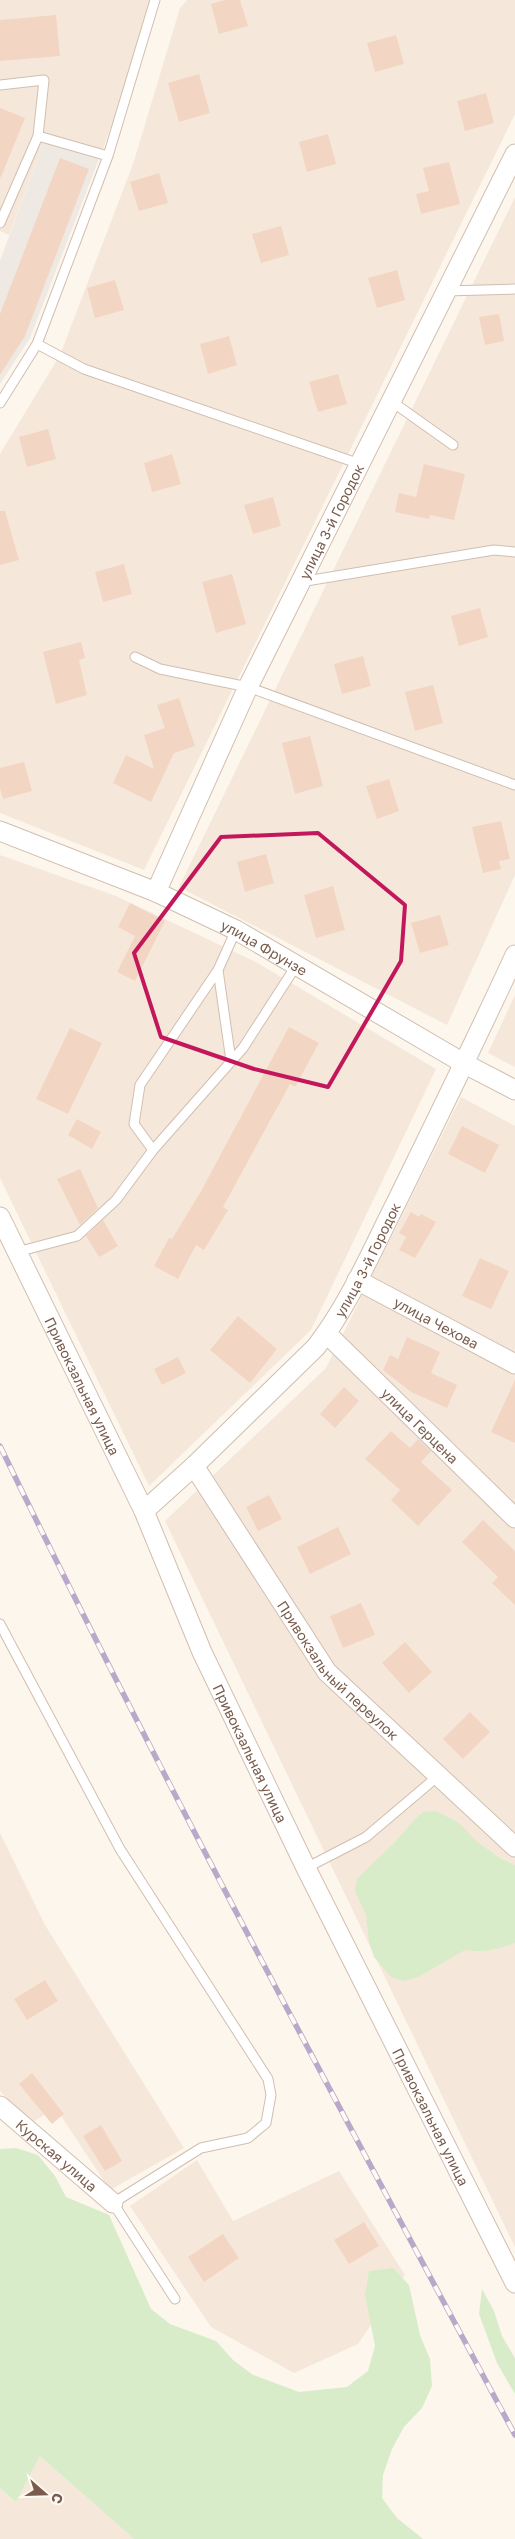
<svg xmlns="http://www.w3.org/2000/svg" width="515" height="2539" font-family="'Golos Text',sans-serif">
  <rect width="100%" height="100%" fill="#fdf6ec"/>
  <!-- residential -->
  <path fill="#f5e8da" d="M0,0H158L99,159L44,142L9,235L0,231Z
    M187,0H515V114L144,870L0,813V454L60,355L133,164L180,8Z
    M515,197V875L447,1025L179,887Z
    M0,855L116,896L256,962L436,1069L311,1330L149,1486L0,1178Z
    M515,995V1067L488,1053Z
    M461,1097L515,1126V2247L165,1521L326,1368Z
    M0,1833L45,1925L184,2148L110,2190L55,2107L31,2124L0,2091Z
    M197,2160L233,2221L339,2171L405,2275L358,2344L294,2373L211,2327L130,2206Z
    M40,2456L134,2539H0V2488L16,2502Z"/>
  <!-- industrial -->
  <path fill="#efe9e4" d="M44,142L99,159L30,338L0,384V261Z"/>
  <!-- green -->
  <path fill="#d8ecc9" d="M436,1811L459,1823L476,1841L498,1857L515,1865V1943C497,1949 484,1953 465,1950L418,1977L404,1981L391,1977L374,1957L369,1942L366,1915L355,1891L357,1879L395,1842L413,1821L423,1812Z
    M16,2148L38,2155L55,2176L66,2197L109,2215L151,2309L170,2324L216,2341L233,2360L253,2375L299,2392L347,2387L368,2371L375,2346L365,2295L369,2271L393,2268L409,2285L420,2335L430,2359L432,2386L422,2408L404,2427L392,2449L383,2475L382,2498L397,2518L423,2539H134L40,2456L16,2502L0,2488V2149Z
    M482,2289L494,2311L502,2336L515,2358V2394L497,2363L479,2314Z"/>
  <!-- building -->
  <path fill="#f3d5c3" d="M225,0H240L248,26L219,34L211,4Z
    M56,15L60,56L0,61V20Z
    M396,35L404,64L375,72L367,43Z
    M199,74L210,113L179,122L168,83Z
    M486,93L494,123L465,131L457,101Z
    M0,108L25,118L1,177H0Z
    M328,134L336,164L307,172L299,142Z
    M60,158L89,169L25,336L0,375V314Z
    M449,162L460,204L421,214L416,194L429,191L423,168Z
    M159,173L168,203L139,211L130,182Z
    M281,226L289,255L261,263L252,234Z
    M397,270L405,300L377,308L368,278Z
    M115,280L124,310L95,318L87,288Z
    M499,314L504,341L485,345L479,317Z
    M229,336L237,365L208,374L200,344Z
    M338,374L347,404L318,412L309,382Z
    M48,429L56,459L27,467L19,437Z
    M172,454L181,484L152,492L144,463Z
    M424,464L465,474L454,520L430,515L429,519L395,512L399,493L416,497Z
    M273,497L281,526L253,534L244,505Z
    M0,511H5L19,560L0,565Z
    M124,564L132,594L103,602L95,572Z
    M232,574L246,624L216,633L202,582Z
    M480,608L488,637L459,646L451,616Z
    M81,642L85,658L79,660L87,695L56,704L43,652Z
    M363,656L371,686L342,694L334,664Z
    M433,685L443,723L415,731L405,692Z
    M179,698L195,746L174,753L151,802L113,783L126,755L154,769L144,735L165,728L157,705Z
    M310,736L323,786L295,794L282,743Z
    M24,762L32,791L3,799L0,788V768Z
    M389,779L399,811L377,819L366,786Z
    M501,821L510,859L499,861L501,869L483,873L472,827Z
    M266,854L274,883L245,892L237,862Z
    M333,886L345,930L316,938L304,895Z
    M130,903L165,921L135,981L117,972L135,936L118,927Z
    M440,915L449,945L420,953L411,923Z
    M289,1027L319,1043L295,1087L290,1084L223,1207L228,1210L204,1250L196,1245L178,1279L154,1266L169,1238L172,1239L200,1193Z
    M70,1028L102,1043L68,1114L36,1099Z
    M77,1119L101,1132L92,1149L68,1135Z
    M462,1126L499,1145L485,1173L448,1154Z
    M80,1169L98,1208L80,1225L57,1179Z
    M411,1212L419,1217L421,1214L436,1222L415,1258L399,1250L406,1237L399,1233Z
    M103,1220L118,1246L99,1257L86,1236Z
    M480,1258L509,1271L491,1309L462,1296Z
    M238,1316L277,1349L250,1383L210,1350Z
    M407,1337L440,1352L431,1373L457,1385L447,1408L411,1392L383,1370L390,1355L398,1359Z
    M178,1357L186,1373L162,1385L154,1369Z
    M515,1380V1443L491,1432Z
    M344,1387L359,1401L335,1428L320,1414Z
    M391,1431L410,1448L418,1439L431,1451L421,1462L452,1490L418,1526L391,1500L400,1490L365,1459Z
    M269,1495L282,1519L258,1531L246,1507Z
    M483,1520L515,1551V1605L492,1583L498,1577L462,1542Z
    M338,1527L351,1554L310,1574L297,1547Z
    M361,1603L375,1635L343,1648L330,1616Z
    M405,1642L432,1672L409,1693L382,1663Z
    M470,1712L490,1732L463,1759L443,1739Z
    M45,1980L58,2001L27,2020L14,1999Z
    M32,2073L64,2114L52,2124L19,2084Z
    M101,2125L122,2161L105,2171L83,2136Z
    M364,2222L379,2246L349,2264L334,2240Z
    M223,2234L239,2258L204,2282L188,2257Z"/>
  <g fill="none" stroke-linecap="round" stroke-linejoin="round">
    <defs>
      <path id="service" d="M0,85L44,80L38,136
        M0,223L38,136L108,156
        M446,291L515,289
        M37,344L84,369L360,464
        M391,401L453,445
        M0,403L37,344L108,156L155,0
        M300,582L494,550L515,552
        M135,657L160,669L248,687L515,785
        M218,970L231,1061
        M153,1150L243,1048L296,966
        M17,1252L77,1236L116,1200L153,1150L134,1124L140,1085L218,970L236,930
        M0,1624L120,1849L268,2079L271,2095L266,2123L248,2138L201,2148L113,2203L175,2299
        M306,1868L366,1837L438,1776"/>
      <g id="minor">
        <path id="s1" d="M0,831L156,892L236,930L465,1064L515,1090"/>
        <path id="s2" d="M156,892L248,687L515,154"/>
        <path id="s3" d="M0,1217L144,1511L202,1652L306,1868L515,2283"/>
        <path id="s4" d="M357,1280L515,1364"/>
        <path id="s5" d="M326,1333L515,1518"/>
        <path id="s6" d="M194,1466L327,1672L515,1847"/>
        <path id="s7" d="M144,1511L194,1466L316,1347C350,1303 372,1250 397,1201C437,1119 477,1038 515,955"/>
        <path id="s8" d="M0,2106L113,2203"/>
      </g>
    </defs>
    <!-- service casing -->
    <use href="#service" stroke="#d1beb0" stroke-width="11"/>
    <!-- minor casing -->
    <use href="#minor" stroke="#d1beb0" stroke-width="21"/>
    <!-- service -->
    <use href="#service" stroke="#fff" stroke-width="9"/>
    <!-- minor -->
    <use href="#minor" stroke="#fff" stroke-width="19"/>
    <defs>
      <path id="rail" d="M0,1446C162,1780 339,2107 515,2435"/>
    </defs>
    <!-- rail casing -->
    <use href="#rail" stroke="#b9a8c9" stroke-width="5.5"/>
    <!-- rail -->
    <use href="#rail" stroke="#fffaf3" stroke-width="4" stroke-dasharray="11" stroke-linecap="butt"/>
  </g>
  <!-- marked area -->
  <path fill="none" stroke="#c2185b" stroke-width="4" stroke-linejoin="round" d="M318,833L405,905L401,961L328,1087L254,1069L161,1037L134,953L221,837Z"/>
  <g text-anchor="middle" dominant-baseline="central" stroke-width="4.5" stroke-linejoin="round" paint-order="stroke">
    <!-- street labels -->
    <g font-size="14" fill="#7a5c4d" stroke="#fffaf3">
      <text stroke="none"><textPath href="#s2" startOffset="410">улица 3-й Городок</textPath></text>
      <text stroke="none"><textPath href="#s1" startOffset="289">улица Фрунзе</textPath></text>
      <text stroke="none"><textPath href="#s7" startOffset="339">улица 3-й Городок</textPath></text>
      <text stroke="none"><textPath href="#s4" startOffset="90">улица Чехова</textPath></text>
      <text stroke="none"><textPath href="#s3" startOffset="188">Привокзальная улица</textPath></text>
      <text stroke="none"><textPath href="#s5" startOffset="132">улица Герцена</textPath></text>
      <text stroke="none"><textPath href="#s6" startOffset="251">Привокзальный переулок</textPath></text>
      <text stroke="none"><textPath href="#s3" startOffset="592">Привокзальная улица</textPath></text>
      <text stroke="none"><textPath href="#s3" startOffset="998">Привокзальная улица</textPath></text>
      <text stroke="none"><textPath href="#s8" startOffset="75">Курская улица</textPath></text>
    </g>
  </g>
  <!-- north arrow -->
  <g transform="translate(45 2494) rotate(110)" stroke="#fffaf3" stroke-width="4" paint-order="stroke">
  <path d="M0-4L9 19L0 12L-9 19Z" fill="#7a5c4d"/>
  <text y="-8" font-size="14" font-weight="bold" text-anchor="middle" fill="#7a5c4d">С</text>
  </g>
</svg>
